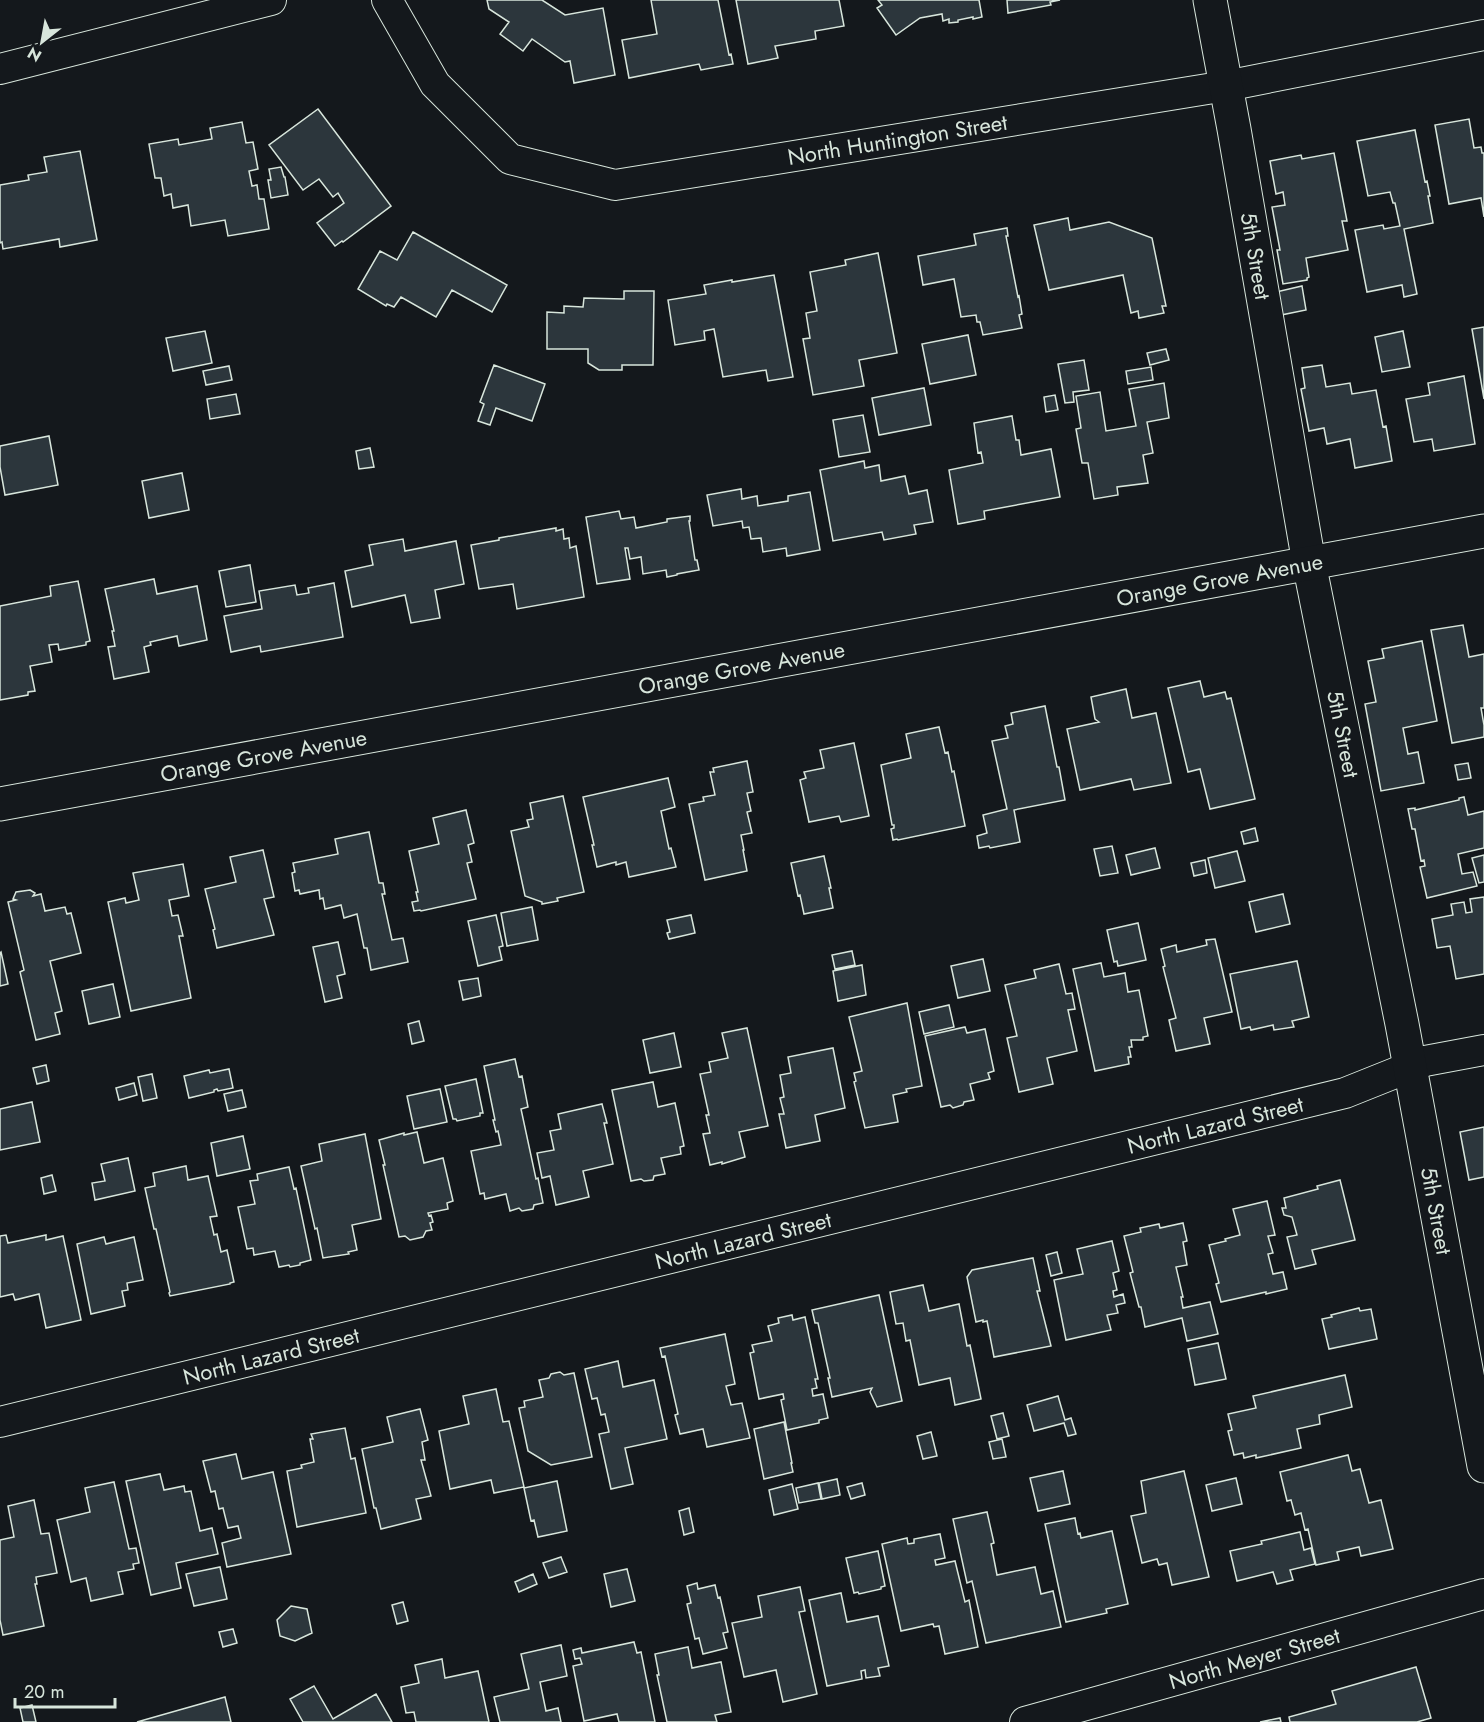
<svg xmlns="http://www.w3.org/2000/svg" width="1484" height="1722" font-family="Jost,sans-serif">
  <rect width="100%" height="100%" fill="#14181c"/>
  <!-- building -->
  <path fill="#2c363c" stroke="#d8e6dc" stroke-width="1.5" d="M487,0H542L565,15L603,8L615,75L574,83L570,61L565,62L532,39L523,51L500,34L509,22L489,9Z
    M651,0H718L729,55L731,54L733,64L701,70L699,64L629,78L622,40L657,34Z
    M736,0H839L844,26L815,31L816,39L775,46L778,58L748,64Z
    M878,0H979L982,17L973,19V17L958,20V22L949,23V19L943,21L942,14L920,18L896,35L877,8L882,5Z
    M1007,0H1060L1050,2L1051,5L1008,13Z
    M318,109L391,206L343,242L342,241L335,246L317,223L344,203L338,193L333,197L319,179L303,190L269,145Z
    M1469,119L1474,148L1481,147L1482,153H1484V217L1481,198L1449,204L1435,125Z
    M242,122L246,143L253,142L258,169L249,171L252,186L257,185L259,199H264L269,229L228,236L225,220L191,226L188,205L173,208L171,194L164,196L161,178H155L149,144L178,139L179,145L212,139L210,128Z
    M1415,130L1425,182L1427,181L1430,196H1428L1433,223L1404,229L1417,294L1404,297L1402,285L1367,292L1355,230L1383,225L1384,229L1400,226L1395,203H1393L1390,192L1368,196L1357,141Z
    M80,151L97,240L60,247L59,239L3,249L2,242L0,243V185L29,180L28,175L47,172L44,157Z
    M1334,153L1347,221H1342L1348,250L1306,258L1309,277L1307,278V280L1283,284L1277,250H1280L1272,207L1285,205L1283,192L1276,194L1270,161L1301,155L1302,159Z
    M281,167L284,177H285L288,195L271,198L268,180H271L269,169Z
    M1068,218L1070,230L1109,222L1152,238L1166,306H1162L1164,313L1139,318L1138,311L1131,313L1123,275L1049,290L1034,225Z
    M1007,228L1008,236H1006L1018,297L1019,296L1022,314L1019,315L1022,328L983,335L980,322H977L976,315L961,317L954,279L923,285L918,256L976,245L974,234Z
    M413,232L507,285L492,312L452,290L436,317L401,297L394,307L387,304L386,306L358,289L380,251L397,260Z
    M878,253L897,353L859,360L864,386L813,395L803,339L810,338L806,313L817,311L810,272L846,265L845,260Z
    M774,275L793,377L768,381L766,370L723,377L714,329L704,331L705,340L675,345L668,300L706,294L704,285L732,280V282Z
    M1302,286L1306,310L1281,315L1276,292Z
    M624,291H654L653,365H622V370H599L588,363V349H547V312L564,313V306L583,307L584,298L624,299Z
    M1484,327V399L1472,329Z
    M205,331L212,363L173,371L166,338Z
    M1403,331L1410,367L1382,372L1375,337Z
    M968,335L976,375L930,384L922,344Z
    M1166,349L1169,360L1150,365L1147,353Z
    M1084,360L1089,390L1073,392L1074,402L1065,403L1058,364Z
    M494,365L545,384L532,421L496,408L490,425L478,421L484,404L480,402Z
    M1322,365L1326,387L1350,383L1352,394L1376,390L1383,427L1386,426L1392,461L1355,468L1350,439L1327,444L1324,428L1309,431L1301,389L1305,388L1302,368Z
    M229,366L232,380L206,385L203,371Z
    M1151,367L1153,380L1128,384L1126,371Z
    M1464,376L1475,444L1434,451L1432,439L1414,442L1406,399L1430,395L1428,383Z
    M1164,383L1169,418L1147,422L1153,453L1143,455L1148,483L1117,487L1118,495L1094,499L1088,463H1082L1076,429L1081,428L1076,396L1100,392L1106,431L1136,426L1129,389Z
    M924,388L931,425L879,435L872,398Z
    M236,394L240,414L210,419L207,399Z
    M1055,395L1058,410L1046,412L1044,397Z
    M863,415L870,452L839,457L833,420Z
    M1012,416L1016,440H1019L1021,455L1051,449L1060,497L984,511L985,519L958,524L949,470L983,463L981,452L978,453L974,423Z
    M49,436L58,485L5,495L0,467V446Z
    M370,448L374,467L359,469L356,451Z
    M864,461L865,468L879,465L881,481L905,476L909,494L927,490L933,522L914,525L916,534L884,540L882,532L833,541L820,470Z
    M182,473L189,510L149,518L142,481Z
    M741,489L742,499L757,496L758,506L788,501V496L810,492L820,550L787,556L786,548L763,552L761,538L751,539L749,527L743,528L742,521L713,526L707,495Z
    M619,511L621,519L634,517L636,528L667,522V519L690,516V521H689L695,560H697L699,570L677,574V575L667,577L666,570L643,574L641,557L630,559L628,548H625L630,579L597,584L586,517Z
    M556,528V531L563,529L564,539L569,538L570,548L576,546L584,597L517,609L513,584L479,589L471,545L499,540V538Z
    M403,539L405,551L456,541L464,584L435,590L440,618L411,623L405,595L352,607L345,571L373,565L369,545Z
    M250,565L256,602L226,607L219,571Z
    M154,579L157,594L197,586L207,640L179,646L177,636L150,642L151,645L144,647L149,672L114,679L108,647L115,646L112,631H114L105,589Z
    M78,581L90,641L86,642V645L59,650L58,644L49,645L52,662L30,666L35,691L28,692V695L0,700V606L51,596L50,586Z
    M334,583L343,637L261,652L260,646L231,652L224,616L262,609L259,591L295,585L297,595L309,593L308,588Z
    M1463,625L1469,657L1484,654V708H1481L1484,725V737L1452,743L1431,630Z
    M1422,641L1437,721L1403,728L1408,754L1418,752L1424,783L1381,791L1365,704L1376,702L1368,661L1384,658L1382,649Z
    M1200,681L1204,697L1225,692L1227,699L1231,698L1255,799L1210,809L1200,769L1188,772L1168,688Z
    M1126,689L1132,718L1156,713L1171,783L1134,790L1131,779L1080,790L1067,729L1099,722L1095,719L1091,697Z
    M1045,706L1057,767H1059L1065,800L1014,810L1020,842L990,848L989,846L979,848L977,836L987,833L983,815L1007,809L992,741L1008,738L1005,726L1013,724L1011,713Z
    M939,727L945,753L948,752L952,772L954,771L965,826L898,840L897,839L893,840L891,829L894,828V825H892L881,765L911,758L906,734Z
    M854,743L869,816L841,822L839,816L809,822L800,780L806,778L804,772L824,768L820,750Z
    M747,761L753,792L747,793L751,811L747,812L752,833L741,835L744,850H743L747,871L705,880L689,804L704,801L703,797L715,795L710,772H714L713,768Z
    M1468,763L1471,778L1458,780L1455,765Z
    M668,778L675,807L661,811L669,849L671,848L676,867L629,877L626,862L616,865V862L597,867L592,845H594L583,797Z
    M563,796L584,892L557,898L558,901L542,904V902L525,896L511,831L529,827L527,820L533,819L530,803Z
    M1464,797L1468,815L1484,811V848L1458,854L1462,874L1473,872L1477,886L1427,898L1420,867L1425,866L1424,860L1421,861L1415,829H1412L1408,809L1415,808V810L1459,800V798Z
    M466,810L474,843L468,845L472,862L467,863L476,899L421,911L420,910L414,911L412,902L418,901L416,892H418L409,851L439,844L433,818Z
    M1255,828L1258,841L1244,844L1241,832Z
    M369,832L379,883H383L385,894H382L392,940L403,938L408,962L371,970L367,948H364L357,914L344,918L341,905L325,909L323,898L320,899L319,890L300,894L299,890L295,891L292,873L295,872L293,863L338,854L335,839Z
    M1112,846L1118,873L1100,876L1094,849Z
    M1155,848L1160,868L1131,875L1126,855Z
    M263,850L274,897L264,899L274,935L217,948L213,930L215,929L205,889L236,882L230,857Z
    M1237,851L1245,881L1215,888L1208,858Z
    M1484,855V882L1479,883L1472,858Z
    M824,856L831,888H829L833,908L804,914L800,895L798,896L791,863Z
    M1205,860L1207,873L1194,876L1191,863Z
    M183,864L189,896L169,900L172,916L178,915L183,936H179L191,998L131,1011L108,902L125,898L126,903L139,900L133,873Z
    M30,890L35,893L33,896L41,894L45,911L65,907L67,914L71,913L81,953L50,961L62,1011L55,1013L60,1034L36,1040L20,972L24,970L8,902L16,900L13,899L16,892Z
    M1283,894L1290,924L1256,932L1249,902Z
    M1484,897V974L1456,979L1450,946L1437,948L1432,919L1453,915L1451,904L1464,902L1466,913L1472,912L1470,899Z
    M532,907L538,940L507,946L501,913Z
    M496,915L503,946L499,947L502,960L478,966L468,921Z
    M691,915L695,933L669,939L667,933L670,932L667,920Z
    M1138,923L1146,960L1118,966L1117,961L1114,962L1107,930Z
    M1215,939L1232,1012L1204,1018L1210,1044L1176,1051L1169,1020L1176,1018L1163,967L1165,966L1161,949L1176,945L1177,952L1207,945L1206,940Z
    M338,942L345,974L337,976L342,998L325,1002L313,947Z
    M852,951L855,965L835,969L832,955Z
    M1,952L8,984L0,986V953Z
    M983,959L990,991L958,998L951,966Z
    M1297,961L1309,1017L1292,1021L1294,1027L1274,1030L1273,1025L1251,1030L1250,1027L1241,1029L1230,974Z
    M1101,963L1104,977L1125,973L1128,992L1139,990L1148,1036L1143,1037V1040H1131L1132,1047H1129L1131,1057H1128L1129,1064L1095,1071L1073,969Z
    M1059,964L1066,994L1072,993L1075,1009L1068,1010L1077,1051L1047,1058L1053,1084L1019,1092L1007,1038L1017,1036L1005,985L1036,978L1034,970Z
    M862,965L866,995L838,1001L833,971Z
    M478,978L481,996L463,1000L459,981Z
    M113,984L120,1017L89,1024L82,991Z
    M907,1003L922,1086L906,1089L907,1092L893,1095L898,1122L865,1128L854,1082L856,1081L854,1073L862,1071L849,1017Z
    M949,1005L954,1027L924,1034L919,1012Z
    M419,1021L424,1041L412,1044L408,1024Z
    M965,1027L967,1033L985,1029L994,1071L988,1073L990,1079L970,1084L974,1100L964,1102L963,1105L953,1108L950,1105L941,1107L925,1036Z
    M747,1028L768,1126L739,1132L745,1157L722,1164V1162L710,1165L703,1134L710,1133L706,1115H709L700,1074L711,1072L709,1062L728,1058L722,1033Z
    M674,1033L681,1067L650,1073L643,1040Z
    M833,1048L845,1108L815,1115L820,1141L786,1148L779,1114H784L780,1098L784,1097L780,1075L791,1073L788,1057Z
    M515,1059L519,1077L522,1076L528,1107L521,1109L536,1179L538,1178L543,1203L534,1205L533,1209L522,1211L519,1208L510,1211L506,1194L485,1199L484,1193L480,1194L471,1151L501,1145L498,1131L496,1132L493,1120H495L484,1066Z
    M46,1065L49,1081L37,1084L33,1068Z
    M229,1069L233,1088L218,1091L217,1089L214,1090V1092L189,1098L184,1076L209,1070L210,1073Z
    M152,1074L157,1098L143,1101L138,1077Z
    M476,1079L483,1113H480V1116L457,1121L456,1119H453L445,1086Z
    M653,1082L658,1107L675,1103L684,1146L680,1147L681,1154L661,1158L665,1174L654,1176L653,1180L644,1181L641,1179L631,1181L612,1090Z
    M134,1083L137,1095L119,1100L116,1088Z
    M440,1089L447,1122L414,1129L407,1096Z
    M242,1090L246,1107L228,1111L224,1094Z
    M32,1102L40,1142L0,1150V1109Z
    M602,1104L607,1123H604L613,1164L583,1171L589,1197L556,1205L550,1176L542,1178L537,1153L554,1150L550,1131L561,1129L558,1114Z
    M1484,1127V1177L1469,1180L1460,1132Z
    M417,1132L424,1163L443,1158L453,1201L447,1203L448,1209L428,1213L429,1216L431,1215L433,1222L430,1223L432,1230L426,1231L423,1237L410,1240L405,1236L399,1237L383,1165H385L379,1140L404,1133V1135Z
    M365,1134L381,1219L352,1225L357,1250L348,1252L349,1254L323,1258L317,1228L315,1229L301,1166L322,1161L319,1144Z
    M243,1136L250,1169L217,1176L211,1143Z
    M128,1158L135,1191L95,1200L92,1183L105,1181L101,1164Z
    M186,1166L188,1180L208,1176L217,1216L210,1217L214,1235L217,1234L221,1252L227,1250L234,1282L230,1283V1284L170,1296L169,1293L170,1292L156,1229H154L145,1188L155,1186L153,1173Z
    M289,1167L294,1189L296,1188L311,1260L300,1263V1265L290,1267L289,1265L279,1267L275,1251L254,1255L253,1248L247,1249L238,1207L255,1204L250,1181L258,1180L257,1174Z
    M52,1175L56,1191L44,1194L41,1178Z
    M1340,1180L1355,1240L1312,1250L1316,1264L1295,1269L1287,1237L1297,1235L1292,1217L1284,1215L1282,1208H1286L1284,1198L1318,1189L1317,1186Z
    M1267,1201L1275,1235L1268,1236L1273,1253L1268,1254L1273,1274L1283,1272L1287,1289L1266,1294V1292L1221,1302L1216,1284L1219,1283L1209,1245L1226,1241L1225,1239L1240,1235L1233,1209Z
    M1183,1223L1187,1241L1183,1242L1187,1265L1176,1267L1183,1297H1181L1183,1308L1210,1302L1218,1334L1187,1341L1182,1318L1145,1327L1141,1307H1139L1130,1273L1133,1272L1124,1236L1141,1232L1140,1228L1159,1224L1160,1228Z
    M6,1235L8,1243L46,1235V1240L63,1236L81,1320L46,1328L39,1294L15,1300L13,1294L0,1297V1236Z
    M104,1237L106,1244L134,1237L143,1280L127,1283L128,1290L122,1291L125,1306L91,1314L77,1244Z
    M1112,1241L1119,1271L1113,1273L1117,1290L1113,1291L1114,1297L1123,1294L1125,1303L1116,1305L1118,1313L1107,1315L1111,1330L1066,1340L1054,1280L1083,1274L1077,1249Z
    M1057,1252L1062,1273L1051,1276L1046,1255Z
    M1033,1258L1040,1291H1037L1051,1346L994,1357L987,1321L983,1322V1320L976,1322L967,1277L972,1270Z
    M923,1285L929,1311L959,1304L967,1346L970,1345L981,1399L955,1405L950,1378L919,1385L910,1340L906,1341L903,1323L896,1324L890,1292Z
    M879,1295L902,1401L877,1407L870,1392L872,1388L832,1397L828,1378H830L818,1323H815L812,1310Z
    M1359,1308L1360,1311L1371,1309L1377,1339L1329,1349L1322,1319L1332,1317L1331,1315Z
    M792,1315L793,1320L805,1317L818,1379H815L817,1388L812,1389L813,1396L823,1394L828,1418L819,1420V1423L787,1430L781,1400L784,1399L783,1394L759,1399L750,1353L754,1352L752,1345L772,1341L768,1326L779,1323L778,1318Z
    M725,1334L735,1384L726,1386L731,1405L742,1403L750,1438L707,1447L703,1429L680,1434L675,1415L678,1414L665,1356L662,1357L660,1348Z
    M1218,1343L1226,1379L1195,1385L1188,1349Z
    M618,1361L623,1387L654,1380L667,1439L625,1448L633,1484L611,1489L599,1434L609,1432L605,1414L601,1415L597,1398L592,1399L585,1369Z
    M560,1372L564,1375L574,1373L592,1457L551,1465L528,1451L519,1408L525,1407L524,1401L543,1397L539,1380L549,1378L551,1374Z
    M1345,1375L1352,1407L1319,1415L1320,1424L1297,1429L1301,1448L1256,1458V1455L1244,1458L1243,1453L1234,1455L1228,1431L1232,1430L1228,1414L1256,1408L1253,1396Z
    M496,1389L503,1422L509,1421L524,1487L494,1493L491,1480L450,1489L439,1431L469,1424L463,1396Z
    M1058,1396L1065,1420L1071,1418L1076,1434L1068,1436L1064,1423L1034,1431L1027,1405Z
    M420,1409L428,1440L422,1442L425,1460H421L431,1496L416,1499L421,1519L381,1529L376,1508H374L362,1449L393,1442L387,1417Z
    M1003,1413L1009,1436L997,1439L991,1416Z
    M784,1422L792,1463H791L793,1472L764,1479L754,1429Z
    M345,1428L351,1459L355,1458L366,1513L297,1527L287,1471L302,1468L301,1465L314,1462L310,1439H313L311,1434Z
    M931,1432L937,1456L923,1459L917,1436Z
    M1002,1439L1006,1457L993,1459L989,1442Z
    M236,1454L242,1479L273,1472L291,1554L227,1567L222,1543L241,1538L238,1526L228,1528L223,1508L219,1509L215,1491L211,1492L203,1461Z
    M1348,1455L1352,1471L1360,1469L1369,1503L1381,1500L1393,1549L1361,1556L1359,1547L1337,1552L1339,1560L1316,1565L1308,1529L1305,1530L1301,1513L1295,1515L1291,1500L1287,1501L1280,1472Z
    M1063,1471L1070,1504L1038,1511L1030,1478Z
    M1184,1471L1209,1577L1172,1585L1167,1563L1159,1565L1157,1559L1142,1563L1131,1516L1146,1513L1141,1481Z
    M160,1474L164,1490L184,1486L185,1492L191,1491L200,1531L212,1528L218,1554L176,1563L181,1588L151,1595L126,1481Z
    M1236,1478L1242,1504L1212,1511L1206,1485Z
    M837,1479L840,1495L822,1499L819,1483Z
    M557,1481L567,1531L538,1537L534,1520L531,1521L524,1488Z
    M114,1482L129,1549L136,1548L139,1563L133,1564L134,1569L118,1572L123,1594L91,1601L86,1578L71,1582L57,1520L90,1512L85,1488Z
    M818,1483L821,1499L799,1503L796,1488Z
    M862,1483L865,1495L851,1499L847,1487Z
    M792,1484L798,1509L774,1515L769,1490Z
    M34,1500L41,1534L49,1533L57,1573L36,1577L37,1584H35L44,1626L3,1635L0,1620V1540L14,1537L8,1506Z
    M689,1508L694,1532L684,1535L679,1511Z
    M987,1512L994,1543L991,1544L997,1575L1035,1567L1041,1594L1053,1591L1061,1627L986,1643L972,1581L967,1583L953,1519Z
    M1075,1518L1078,1534L1080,1533L1081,1538L1112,1531L1128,1604L1106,1609L1107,1613L1066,1622L1045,1524Z
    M1300,1532L1304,1550L1311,1548L1315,1564L1290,1570L1293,1580L1277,1584L1273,1572L1237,1581L1230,1551L1262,1544L1261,1541Z
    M940,1534L945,1558L935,1560L936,1565L955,1561L965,1602L969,1600L978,1647L945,1654L939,1626L934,1627L933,1624L901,1631L882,1544L907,1538L908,1544L914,1543V1539Z
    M878,1551L885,1586L881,1587V1589L859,1594L858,1592L854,1593L846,1558Z
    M561,1557L567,1572L549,1578L543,1563Z
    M220,1567L227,1599L194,1606L186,1574Z
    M627,1569L635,1601L611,1607L604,1574Z
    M533,1574L537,1584L519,1592L515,1582Z
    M697,1583L698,1589L715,1585L718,1598L720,1597L728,1632L723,1633L727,1648L703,1654L699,1638L695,1639L687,1604L691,1603L687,1586Z
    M800,1587L805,1611L799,1612L817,1694L783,1702L776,1670L744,1677L732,1623L762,1617L758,1596Z
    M841,1593L847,1622L878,1616L889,1666L878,1668L880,1676L866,1678L865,1670L861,1671L862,1679L827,1686L809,1600Z
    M403,1602L408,1621L397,1624L392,1605Z
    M291,1606L307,1609L312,1633L295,1641L280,1636L277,1620Z
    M233,1629L237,1643L223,1647L219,1632Z
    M634,1642L637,1653L641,1652L655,1722H619L617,1714L584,1721L573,1666L582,1664L580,1658L575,1659L573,1650L581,1648L582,1653Z
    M561,1645L567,1676L540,1682L546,1711L558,1708L561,1722H500L494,1697L529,1689L521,1654Z
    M688,1647L692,1668L721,1662L731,1712L715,1715L717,1722H667L657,1675H659L655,1654Z
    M442,1659L445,1678L478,1671L489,1722H416L414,1712L406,1713L401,1687L419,1683L415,1665Z
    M1416,1667L1431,1718L1417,1722H1290L1289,1717L1336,1704L1332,1691Z
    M314,1686L333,1719L376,1694L392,1722H303L290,1699Z
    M225,1697L231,1722H137Z
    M32,1705L36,1722H23L20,1708Z
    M1280,1718L1281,1722H1260Z"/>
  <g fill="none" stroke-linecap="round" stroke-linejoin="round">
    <defs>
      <g id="street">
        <path id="s1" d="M387,0L435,84L510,159L615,185L1226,86L1484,35"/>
        <path d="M0,69L271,0"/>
        <path id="s2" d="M0,1422L1345,1093L1425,1061L1484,1050"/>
        <path id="s3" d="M1025,1722L1484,1594"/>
      </g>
      <g id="secondary">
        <path id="s4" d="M1210,0L1234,129L1309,563L1402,1024L1484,1466"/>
        <path id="s5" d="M0,804L1484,531"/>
      </g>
    </defs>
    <!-- street casing -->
    <use href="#street" stroke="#d8e6dc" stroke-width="32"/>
    <!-- secondary casing -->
    <use href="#secondary" stroke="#d8e6dc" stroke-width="35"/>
    <!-- street -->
    <use href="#street" stroke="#14181c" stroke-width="30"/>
    <!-- secondary -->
    <use href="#secondary" stroke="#14181c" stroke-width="33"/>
  </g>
  <g text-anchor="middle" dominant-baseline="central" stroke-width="4.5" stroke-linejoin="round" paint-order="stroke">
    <!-- street labels -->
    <g font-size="22" fill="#d8e6dc" stroke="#14181c">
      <text stroke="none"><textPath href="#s1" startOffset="597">North Huntington Street</textPath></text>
      <text stroke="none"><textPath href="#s4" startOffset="260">5th Street</textPath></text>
      <text stroke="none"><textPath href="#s5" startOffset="1240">Orange Grove Avenue</textPath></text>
      <text stroke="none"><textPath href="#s5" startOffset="754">Orange Grove Avenue</textPath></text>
      <text stroke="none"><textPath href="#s4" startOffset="746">5th Street</textPath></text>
      <text stroke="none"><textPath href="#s5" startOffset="268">Orange Grove Avenue</textPath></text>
      <text stroke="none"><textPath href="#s2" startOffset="1251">North Lazard Street</textPath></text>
      <text stroke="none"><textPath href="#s4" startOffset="1232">5th Street</textPath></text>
      <text stroke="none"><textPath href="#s2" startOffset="765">North Lazard Street</textPath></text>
      <text stroke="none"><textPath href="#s2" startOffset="279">North Lazard Street</textPath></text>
      <text stroke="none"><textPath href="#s3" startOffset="238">North Meyer Street</textPath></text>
    </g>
  </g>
  <!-- north arrow -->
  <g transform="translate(42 42) rotate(211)" stroke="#14181c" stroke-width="4.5" paint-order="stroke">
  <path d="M0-4.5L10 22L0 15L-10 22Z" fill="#d8e6dc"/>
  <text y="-9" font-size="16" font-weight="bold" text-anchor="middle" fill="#d8e6dc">N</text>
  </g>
  <!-- scale -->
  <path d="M15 1698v9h100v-9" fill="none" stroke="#d8e6dc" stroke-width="3"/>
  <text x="24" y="1698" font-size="18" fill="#d8e6dc" stroke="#14181c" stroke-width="4.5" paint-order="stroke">20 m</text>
</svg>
